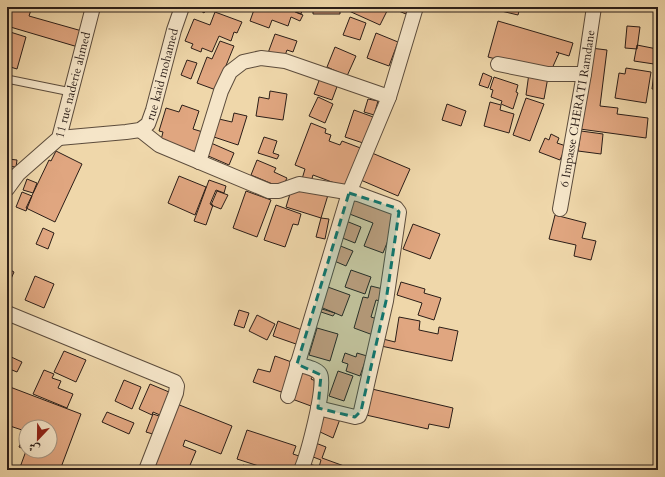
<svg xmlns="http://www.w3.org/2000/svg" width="665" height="477" font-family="Cardo,Amiri,serif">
  <rect width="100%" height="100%" fill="#efd7aa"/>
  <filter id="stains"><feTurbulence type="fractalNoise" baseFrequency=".005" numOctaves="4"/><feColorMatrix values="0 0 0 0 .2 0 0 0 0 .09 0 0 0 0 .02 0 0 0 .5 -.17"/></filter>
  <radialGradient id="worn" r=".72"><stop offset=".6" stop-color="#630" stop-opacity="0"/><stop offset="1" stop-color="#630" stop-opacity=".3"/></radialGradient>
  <!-- building -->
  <path fill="#e0a680" stroke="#2b1e18" d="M7,7H32L29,16L82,31L78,47L7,26Z
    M195,7H208L204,13Z
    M255,7H297L295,12L303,15L300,21L291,17L288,26L272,20L269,28L250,21Z
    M298,7H303L301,14L296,12Z
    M313,7H340V14H313Z
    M351,7H377L387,11L380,25L349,11Z
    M389,7H408L406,14Z
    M498,7H520L518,15L497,10Z
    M215,12L242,22L237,33L234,32L231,41L219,36L212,52L202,48L201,52L191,48L193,44L185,41L194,19L210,25Z
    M350,17L366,23L360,40L343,35Z
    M498,21L573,43L569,56L556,52L559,53L550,73L488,57Z
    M627,26L640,27L637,49L625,48Z
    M7,31L26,37L17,69L7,66Z
    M376,33L398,42L389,66L367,58Z
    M275,34L297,41L293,52L287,50L284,58L268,53Z
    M220,41L234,46L216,90L197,83L207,57L212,59Z
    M637,45L657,49L654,64L634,61Z
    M335,47L356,56L347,76L327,67Z
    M591,48L607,50L600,106L618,108L617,114L648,118L646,138L580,129Z
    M656,58L658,59V89H652Z
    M187,60L197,63L191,79L181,75Z
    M626,68L651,72L646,103L615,98L619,73L625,74Z
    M483,73L492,77L488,88L479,85Z
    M529,73L548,77L544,99L526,95Z
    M494,77L518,85L516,92L518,93L513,109L501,104L502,101L491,97L493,90L490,89Z
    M320,78L338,84L332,100L314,94Z
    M270,91L287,94L283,120L256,116L259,97L269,99Z
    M318,97L333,104L325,123L309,116Z
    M526,98L544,104L530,141L513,135Z
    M368,99L378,101L374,115L364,112Z
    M490,102L501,105L500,110L514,114L509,133L484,126Z
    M447,104L466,111L461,126L442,120Z
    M182,105L199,111L193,129L206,133L199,153L161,140L163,132L159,131L166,108L179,112Z
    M354,110L376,118L366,144L345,137Z
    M234,113L247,116L238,145L214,137L219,119L232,122Z
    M311,123L326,129L325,133L331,135L329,141L340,145L342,141L363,149L348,188L313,175L311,182L302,179L305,169L295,165Z
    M581,131L603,134L601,154L578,151Z
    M551,134L559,138L557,143L566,146L560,160L539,152L545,138L549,140Z
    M264,137L277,141L273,153L279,155L277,159L258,153Z
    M211,143L234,153L229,165L206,155Z
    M56,151L82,164L55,222L26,208L49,160L51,161Z
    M7,152L10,153L7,163Z
    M372,153L410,169L398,196L356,178Z
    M8,159L17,160L16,167L7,166Z
    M257,160L276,168L274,172L287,178L282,188L251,175Z
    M179,176L206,187L195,215L168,203Z
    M27,179L37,183L33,193L23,190Z
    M209,180L226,186L224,193L216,190L210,204L213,205L206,225L194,221Z
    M293,184L328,195L321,218L286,207Z
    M217,191L228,195L221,209L211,205Z
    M246,191L271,200L257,237L233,228Z
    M22,192L32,196L26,211L16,207Z
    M354,195L399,213L383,253L364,246L373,223L347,213Z
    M276,205L301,214L298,225L293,224L285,247L264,240Z
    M555,215L586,223L582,238L596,241L591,260L574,256L576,245L549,239Z
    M321,218L329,219L325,239L316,237Z
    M346,221L361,227L355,243L340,237Z
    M7,224L11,226L7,233Z
    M413,224L440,234L430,259L403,249Z
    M43,228L54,233L48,249L36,244Z
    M338,245L353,251L346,266L332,260Z
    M7,261L11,263L9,269L14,272L7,288Z
    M351,270L371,277L365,294L345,287Z
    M35,276L54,284L44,308L25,300Z
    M401,282L425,289L424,293L441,298L434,320L418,315L422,303L397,295Z
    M325,286L350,295L342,316L318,306Z
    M371,286L387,290L384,302L376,300L371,317L377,319L373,335L354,328L363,297L368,298Z
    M322,309L335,313L333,316L321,312Z
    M239,310L249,313L244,328L234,325Z
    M257,315L275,324L267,340L249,331Z
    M399,317L420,321L419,330L438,334L439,327L458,331L452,361L381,346L383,339L395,342Z
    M278,321L302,330L296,344L273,336Z
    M317,328L338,334L330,361L309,355Z
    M64,351L86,360L76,382L54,372Z
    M345,353L356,357L357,353L367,356L360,376L346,371L348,364L342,362Z
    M7,355L22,362L17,372L7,368Z
    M275,356L297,364L287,394L253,382L258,369L270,372Z
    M44,370L54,374L52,378L61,381L58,388L73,394L67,408L33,394Z
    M303,370L314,374L311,379L320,383L311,406L292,399Z
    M338,371L353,376L344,401L329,396Z
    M124,380L141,387L132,409L115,401Z
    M150,384L169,392L160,415L153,412L152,415L139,409Z
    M10,387L81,414L60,470H19L26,451H50V427H26V450L19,447L25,431L7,425V396Z
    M372,389L453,408L449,428L429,424L428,429L366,415Z
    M177,404L232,426L221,454L185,440L183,446L196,451L188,470H150Z
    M107,412L134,423L129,434L102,422Z
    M326,413L340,419L333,438L318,431Z
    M153,414L162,417L156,435L146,432Z
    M247,430L296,446L293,454L302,457L298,470H271L237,459Z
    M313,442L326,447L322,458L344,466L343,470H307L309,464L319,467L321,460L308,455Z
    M243,465L257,470H241Z"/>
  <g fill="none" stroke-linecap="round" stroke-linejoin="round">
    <defs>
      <path id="service" d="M7,79L71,92"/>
      <g id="minor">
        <path d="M498,64L548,74H584"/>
        <path d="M140,130L159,145L269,191H279L299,184L358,194L396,208L399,212L386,301L361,411L359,416L355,417L318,408"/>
        <path id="s1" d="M59,138L126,132L140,130L148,124L153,110L174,30L182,7"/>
        <path d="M199,162L221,91L230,72L243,62L261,58L285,61L389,97"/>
        <path id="s2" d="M7,189L18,174L59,138L93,7"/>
        <path id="s3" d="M560,209L584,74L594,7"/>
        <path d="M7,313L175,382L177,386L176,393L146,470"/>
        <path d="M297,364C303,366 316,368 320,374C327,384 307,457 301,470"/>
        <path d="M288,396L349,193L389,97L416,7"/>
      </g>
    </defs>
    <!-- service casing -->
    <use href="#service" stroke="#5c4c3c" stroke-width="9"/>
    <!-- minor casing -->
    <use href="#minor" stroke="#5c4c3c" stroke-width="16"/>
    <!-- service -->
    <use href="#service" stroke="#f5e5c8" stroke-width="7"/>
    <!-- minor -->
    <use href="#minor" stroke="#f5e5c8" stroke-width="14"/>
  </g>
  <!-- marked area -->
  <path fill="#0f766e" fill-opacity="0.2" stroke="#0f766e" stroke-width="3" stroke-dasharray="8 5" stroke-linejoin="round" d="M349,193L396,208L399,212L386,301L361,411L355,417L318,408L321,375L297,364Z"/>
  <g text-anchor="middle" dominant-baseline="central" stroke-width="4" stroke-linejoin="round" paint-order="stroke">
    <!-- street labels -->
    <g font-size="12" fill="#2b1e18" stroke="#f5e5c8">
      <text stroke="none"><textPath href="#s1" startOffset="143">rue kaid mohamed</textPath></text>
      <text stroke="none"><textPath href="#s2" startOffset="128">11 rue naderie ahmed</textPath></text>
      <text stroke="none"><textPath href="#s3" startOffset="102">6 Impasse CHERATI Ramdane</textPath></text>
    </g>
  </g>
  <!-- margin -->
  <rect width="665" height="477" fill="none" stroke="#efd7aa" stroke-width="24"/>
  <rect x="8" y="8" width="649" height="461" fill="none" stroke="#2b1e18" stroke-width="2"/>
  <rect x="12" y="12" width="641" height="453" fill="none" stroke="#2b1e18"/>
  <!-- north arrow -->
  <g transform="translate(38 439) rotate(202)"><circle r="19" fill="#f5e5c8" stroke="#a49582"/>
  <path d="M0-3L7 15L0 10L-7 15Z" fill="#8f2418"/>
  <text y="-6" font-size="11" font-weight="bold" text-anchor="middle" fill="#2b1e18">ش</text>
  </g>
  <rect width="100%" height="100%" filter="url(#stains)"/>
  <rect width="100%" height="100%" fill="url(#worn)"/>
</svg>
